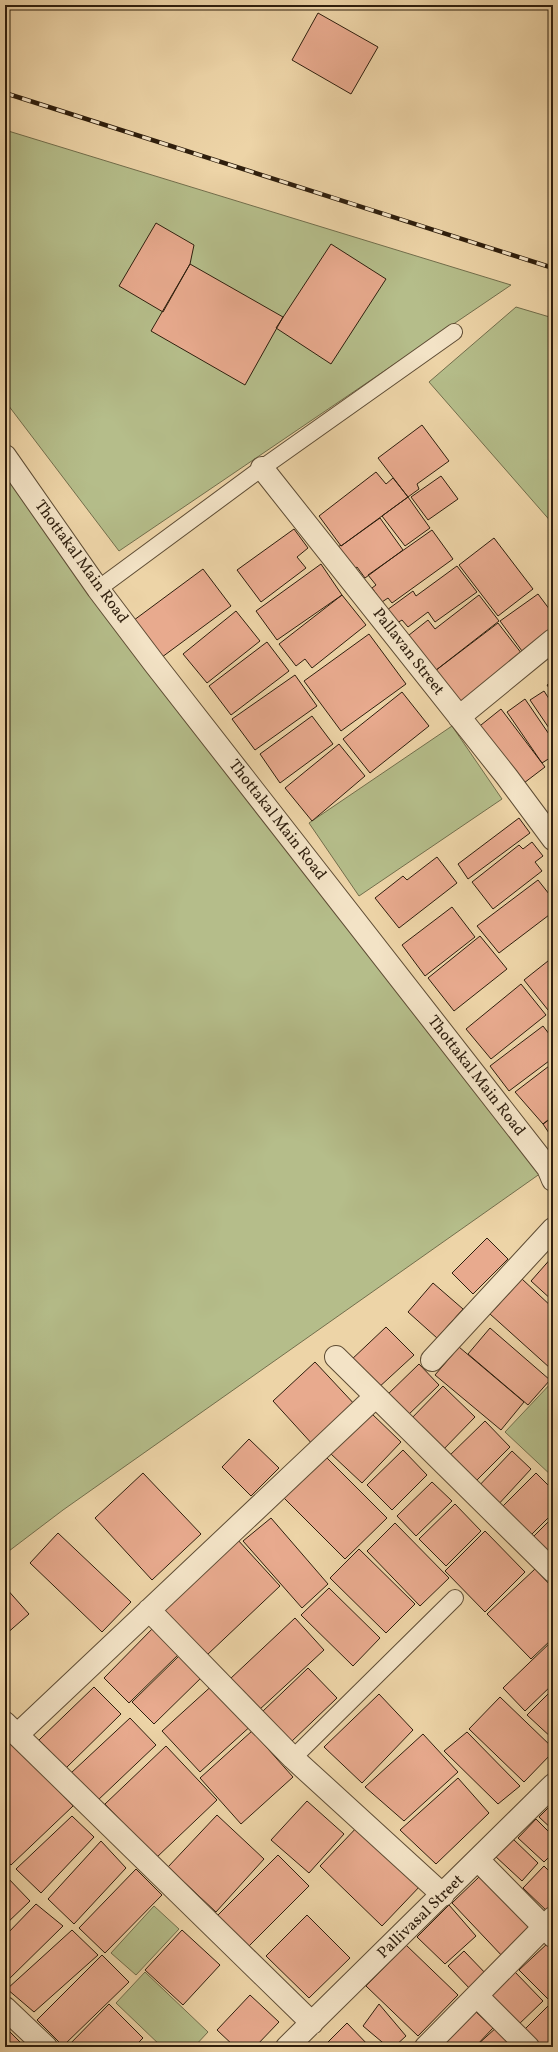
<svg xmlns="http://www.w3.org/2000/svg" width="558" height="2052" font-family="Vollkorn,serif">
  <rect width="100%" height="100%" fill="#edd4a7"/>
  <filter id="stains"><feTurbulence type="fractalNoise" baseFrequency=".005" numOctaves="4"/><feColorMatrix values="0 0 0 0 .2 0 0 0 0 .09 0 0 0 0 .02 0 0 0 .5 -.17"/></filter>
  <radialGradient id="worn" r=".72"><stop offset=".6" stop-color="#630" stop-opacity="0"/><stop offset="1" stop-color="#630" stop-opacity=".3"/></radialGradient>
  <!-- green -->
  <path fill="#b5bd8a" stroke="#726e4c" d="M5,130L511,285L119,551L5,401Z
    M516,307L553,318V524L429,382Z
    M5,466L541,1173L63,1510L5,1554Z
    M452,726L502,799L359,896L309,823Z
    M553,1381V1477L505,1432Z
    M154,1906L179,1929L136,1975L111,1953Z
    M145,1972L208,2032L194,2047H162L116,2003Z"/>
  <!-- building -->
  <path fill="#e8aa8e" stroke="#2e1e0d" d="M318,13L378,47L351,94L292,60Z
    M156,223L194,245L190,264L163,312L119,286Z
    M331,244L386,279L331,364L276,328Z
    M190,264L283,317L245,385L151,331Z
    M422,425L449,461L417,484L419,489L408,497L378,458Z
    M376,472L386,484L393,478L408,497L341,546L319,516Z
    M441,476L458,499L428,520L411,497Z
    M408,497L430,528L405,546L382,516Z
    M380,518L403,550L365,578L357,567L354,569L338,547L341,545V546Z
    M294,529L308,548L297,557L306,568L261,602L237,570Z
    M432,530L453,559L392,603L388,598L382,602L372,588L376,585L368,575Z
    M494,538L533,589L498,616L459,565Z
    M321,564L342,595L277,640L256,611Z
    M457,566L477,592L435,622L428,612L408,627L402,620L397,623L387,610L413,591L416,596Z
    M203,569L231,606L154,663L126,626Z
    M538,594L553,614V629L522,651L500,621Z
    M342,595L366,625L312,668L305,659L296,666L279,644Z
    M479,595L499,621L431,674L404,639L428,620L435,629Z
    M236,611L260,641L207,683L183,654Z
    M498,623L522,654L456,705L431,674Z
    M369,634L406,684L341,731L304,681Z
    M267,642L289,671L231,715L209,686Z
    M295,675L317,706L255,750L232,719Z
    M553,681V694L547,685Z
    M544,691L553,705V734L530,700Z
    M402,692L429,726L370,773L343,739Z
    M525,699L553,740V756L542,763L507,712Z
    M501,709L545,767L520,786L476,729Z
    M312,716L333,744L280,783L260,754Z
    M339,744L365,776L312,821L285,788Z
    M519,818L530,833L468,879L458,864Z
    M532,842L543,856L535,862L542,871L493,909L472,882L519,845L523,849Z
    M437,857L457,883L399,928L375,898L403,876L407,880Z
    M538,880L553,899V912L499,953L477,926Z
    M452,907L475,937L425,976L402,945Z
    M480,936L507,969L454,1011L428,978Z
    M553,957V1007L548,1010L524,980Z
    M521,984L546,1015L491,1059L466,1029Z
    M543,1026L553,1039V1058L509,1091L490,1066Z
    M553,1063V1116L543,1124L515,1092Z
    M553,1117V1139L543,1124Z
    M487,1238L508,1259L473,1294L452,1273Z
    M553,1256V1301L531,1281Z
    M522,1279L553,1308V1364L550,1368L490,1314Z
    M433,1283L463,1309L437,1338L408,1312Z
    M386,1327L414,1355L377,1389L350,1361Z
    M490,1328L550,1380L528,1405L468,1354Z
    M459,1347L524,1402L501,1430L435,1375Z
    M315,1362L357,1407L314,1446L273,1401Z
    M419,1364L439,1385L405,1418L385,1397Z
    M443,1386L475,1417L440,1453L408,1422Z
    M370,1412L401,1442L362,1483L331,1454Z
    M485,1421L510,1447L473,1484L447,1458Z
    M249,1439L279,1468L251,1496L222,1467Z
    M403,1450L427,1475L392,1510L367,1485Z
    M512,1451L531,1469L496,1507L476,1489Z
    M324,1455L387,1518L345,1559L282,1496Z
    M143,1473L201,1534L152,1580L95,1518Z
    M536,1473L553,1490V1513L528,1538L499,1510Z
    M432,1482L452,1501L416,1536L397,1516Z
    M455,1504L481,1531L446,1566L419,1539Z
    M553,1517V1563L530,1540Z
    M271,1518L328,1584L302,1608L243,1541Z
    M395,1523L449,1578L420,1606L367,1551Z
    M485,1531L525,1572L485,1612L445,1571Z
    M58,1533L131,1602L102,1632L30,1563Z
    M237,1539L280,1586L207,1655L162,1613Z
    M359,1549L415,1604L386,1633L330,1578Z
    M535,1569L553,1588V1638L531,1659L487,1614Z
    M5,1587L29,1614L5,1635Z
    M329,1588L380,1638L353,1666L301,1615Z
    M295,1618L324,1650L259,1710L230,1679Z
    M155,1626L181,1652L129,1703L104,1678Z
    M553,1640V1684L525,1711L503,1688Z
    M183,1652L205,1674L154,1724L132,1702Z
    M308,1668L337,1698L291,1742L262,1712Z
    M216,1682L254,1723L200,1772L162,1731Z
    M94,1687L121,1714L66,1768L39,1740Z
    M553,1689V1739L527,1715Z
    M379,1694L413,1730L362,1783L324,1747Z
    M500,1697L553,1748V1752L524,1782L469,1729Z
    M130,1718L156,1745L97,1801L71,1773Z
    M252,1731L293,1777L241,1824L200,1778Z
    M467,1732L520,1786L498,1804L444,1751Z
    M5,1734L73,1806L11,1865L5,1859Z
    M423,1734L458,1772L404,1821L365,1787Z
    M166,1746L217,1800L156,1858L105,1804Z
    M458,1778L489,1813L436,1864L400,1830Z
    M307,1801L344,1834L309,1873L271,1840Z
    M553,1803V1830L539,1817Z
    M217,1815L264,1859L216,1912L168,1867Z
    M72,1816L94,1837L41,1893L16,1869Z
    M536,1819L553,1836V1853L544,1862L518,1838Z
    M360,1824L422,1884L382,1926L320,1866Z
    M512,1838L538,1863L522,1881L495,1856Z
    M101,1841L126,1868L74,1924L48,1899Z
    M278,1855L309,1886L247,1948L216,1917Z
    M544,1866L553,1875V1911L550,1914L523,1888Z
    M136,1869L162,1895L105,1953L79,1928Z
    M6,1876L30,1901L5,1925V1878Z
    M479,1877L533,1927L504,1958L452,1903Z
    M36,1904L63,1926L6,1982L5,1936Z
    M449,1905L476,1936L445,1964L417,1937Z
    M307,1915L350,1958L309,1998L266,1956Z
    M72,1930L98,1955L34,2012L7,1989Z
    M182,1930L220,1965L183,2005L145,1970Z
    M548,1943L553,1949V1999L550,2001L519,1970Z
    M406,1945L458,1995L418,2036L366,1986Z
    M464,1951L489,1977L473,1992L448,1966Z
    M102,1955L129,1982L63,2046L37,2020Z
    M514,1971L543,2001L517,2026L488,1996Z
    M250,1995L279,2022L255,2047H235L217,2030Z
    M109,2004L143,2038L134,2047H67Z
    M379,2004L406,2036L394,2047H388L363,2026Z
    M550,2004L553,2008V2047H536L522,2032Z
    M475,2011L493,2028L475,2047H441Z
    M347,2023L370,2047H323Z
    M498,2026L511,2040L504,2047H475Z
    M5,2027L25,2047H5Z
    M148,2042L153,2047H143Z"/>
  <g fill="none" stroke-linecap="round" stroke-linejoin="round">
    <defs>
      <path id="lane" d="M98,589L262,468L454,332
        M293,1758L455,1598"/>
      <path id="street" d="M5,456L98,589L154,663L548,1168L553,1180
        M262,468L507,777L553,839
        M459,717L553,640
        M336,1357L553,1571
        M432,1360L553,1229
        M149,1610L293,1758L443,1895
        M5,1723L312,2023
        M17,1735L375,1397
        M478,1860L553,1936
        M477,1996L528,2047
        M5,2008L46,2047
        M287,2047L553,1785
        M426,2047L553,1918"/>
    </defs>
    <!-- lane casing -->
    <use href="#lane" stroke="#5e4c34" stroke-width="18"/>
    <!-- street casing -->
    <use href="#street" stroke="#5e4c34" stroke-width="24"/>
    <!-- lane -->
    <use href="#lane" stroke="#f3e3c6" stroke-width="16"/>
    <!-- street -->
    <use href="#street" stroke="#f3e3c6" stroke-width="22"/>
    <defs>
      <path id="rail" d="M5,93L553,268"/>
    </defs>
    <!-- rail casing -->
    <use href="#rail" stroke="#2e1e0d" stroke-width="4.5"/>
    <!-- rail -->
    <use href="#rail" stroke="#f3e3c6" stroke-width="3" stroke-dasharray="9" stroke-linecap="butt"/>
  </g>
  <g text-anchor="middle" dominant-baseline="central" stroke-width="3.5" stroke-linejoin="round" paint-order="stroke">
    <!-- street labels -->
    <g font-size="16" fill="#2e1e0d" stroke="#f3e3c6">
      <text transform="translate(81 562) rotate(54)">Thottakal Main Road</text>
      <text transform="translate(408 652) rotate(52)">Pallavan Street</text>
      <text transform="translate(277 820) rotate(52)">Thottakal Main Road</text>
      <text transform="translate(476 1076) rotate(52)">Thottakal Main Road</text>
      <text transform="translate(421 1917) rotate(-44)">Pallivasal Street</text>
    </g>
  </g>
  <!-- margin -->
  <rect width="558" height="2052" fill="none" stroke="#edd4a7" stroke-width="20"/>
  <rect x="6" y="6" width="546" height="2040" fill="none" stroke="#2e1e0d" stroke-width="2"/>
  <rect x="10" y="10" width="538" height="2032" fill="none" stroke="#2e1e0d"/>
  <rect width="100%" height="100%" filter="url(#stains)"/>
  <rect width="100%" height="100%" fill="url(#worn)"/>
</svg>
